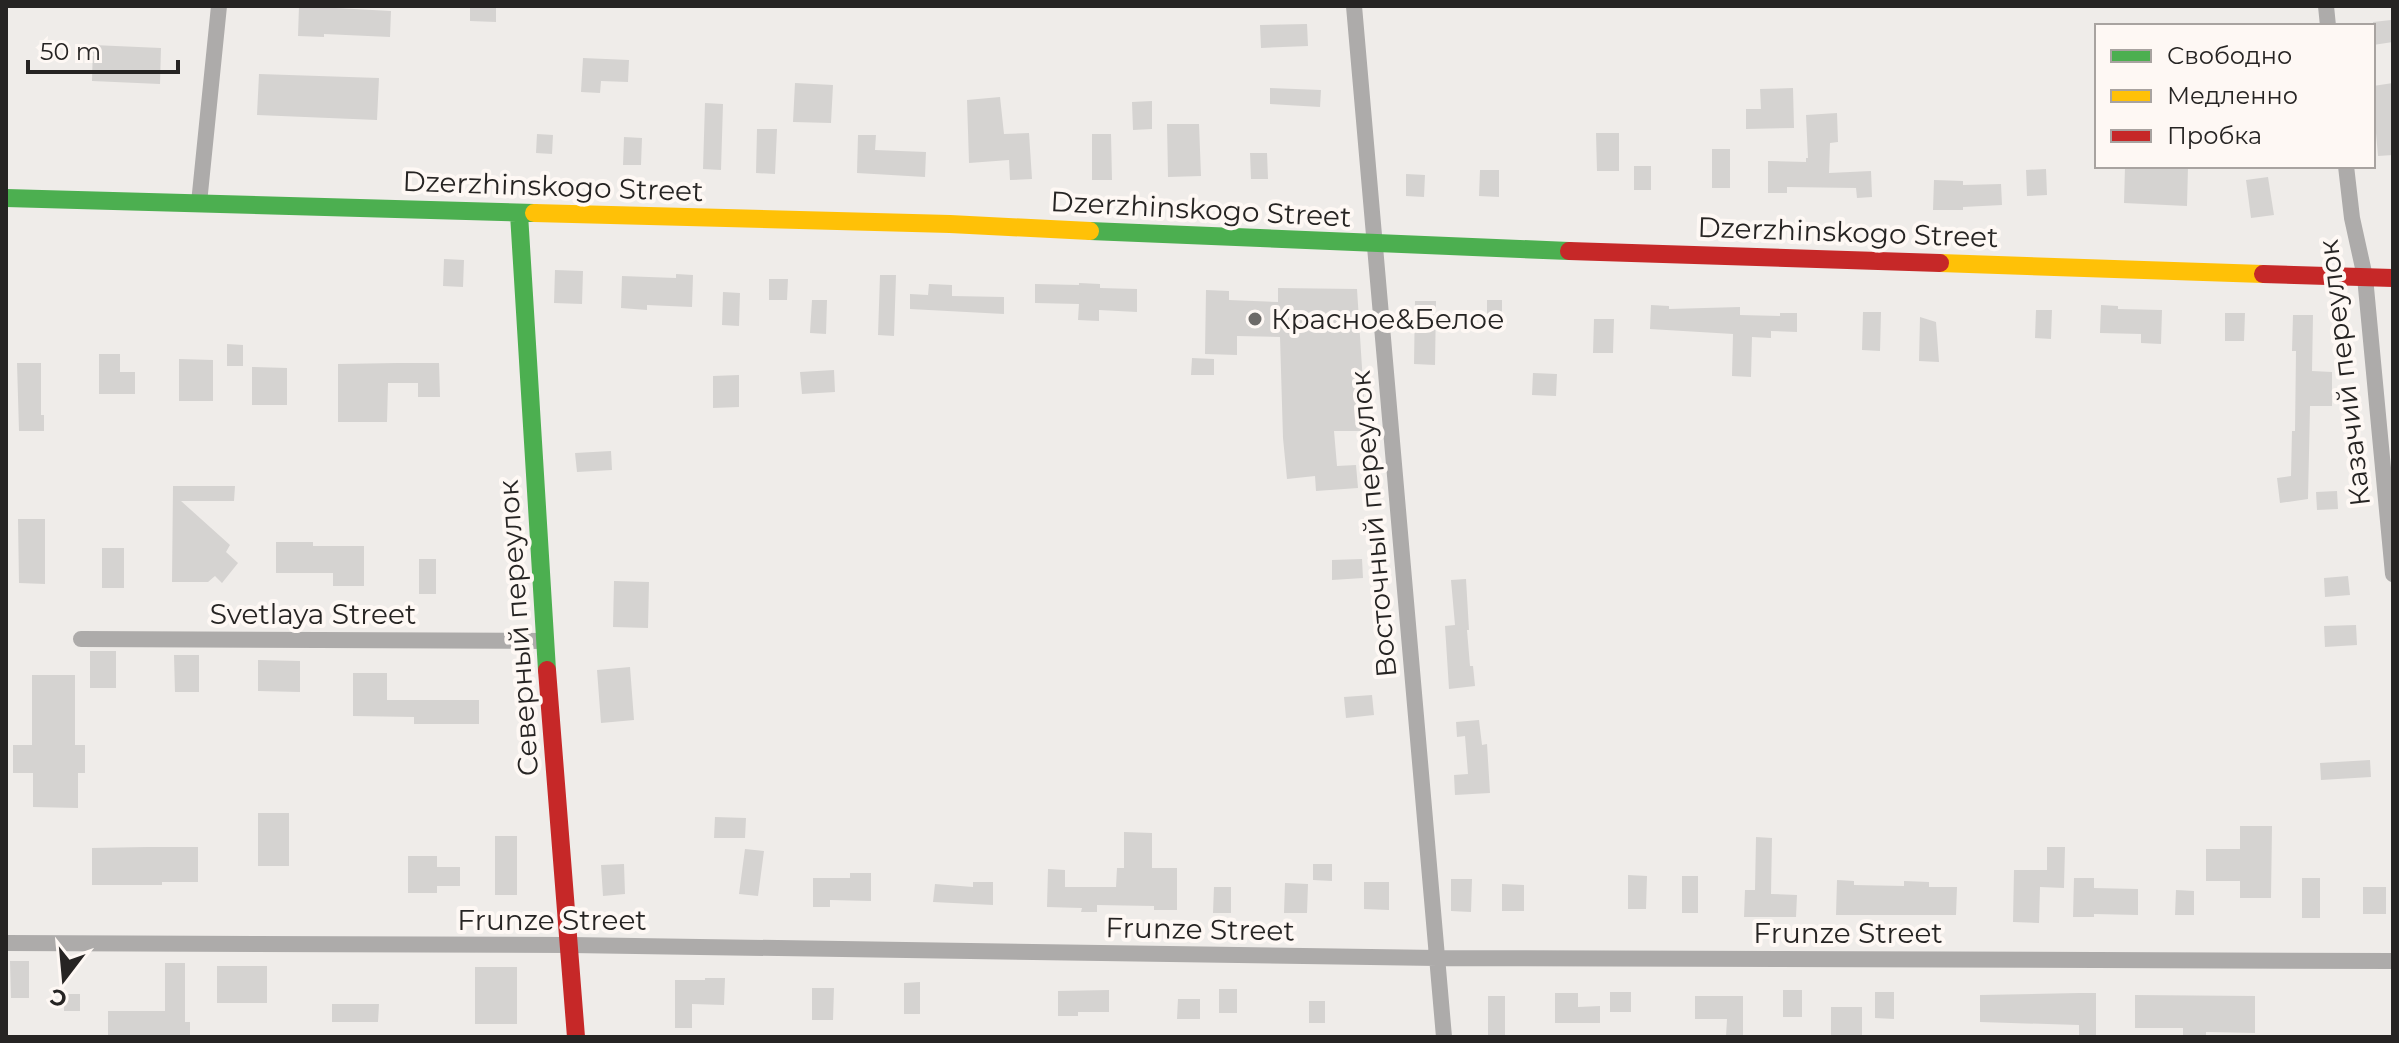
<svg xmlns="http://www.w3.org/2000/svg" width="2399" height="1043" font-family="Montserrat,sans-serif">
  <rect width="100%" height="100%" fill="#efece9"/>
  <!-- building -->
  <path fill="#d5d3d1" d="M299,6L391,11L390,37L324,34V37L298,36Z
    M470,6H496V22L470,21Z
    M2391,20L2393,42L2373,45V22Z
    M1307,24L1308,46L1261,48L1260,25Z
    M93,45L161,48L160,84L92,81Z
    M583,58L629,60L628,82L601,81L600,93L581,92Z
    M259,74L379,78L377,120L257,115Z
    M795,83L833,85L831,123L793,122Z
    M2393,83V155L2378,156L2376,133H2373V86Z
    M1270,88L1321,90L1320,107L1270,104Z
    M1793,88L1794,128L1746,129V109H1761L1760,89Z
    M1000,97L1004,134L1029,133L1032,179L1010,180L1009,160L969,163L967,100Z
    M1152,101V129L1133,130L1132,102Z
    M705,103L723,104L721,170L703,169Z
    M1837,113L1838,142L1830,143L1829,173L1871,171L1872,197L1857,198L1856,188L1787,187V193H1768V161L1806,162V158H1808L1806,115Z
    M1167,124H1199L1201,176L1168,177Z
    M757,129H777L775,174L756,173Z
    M1596,133H1619V171H1597Z
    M537,134L553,135L552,154L536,153Z
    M1092,134H1111L1112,180H1092Z
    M858,135H876L875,150L926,152L925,177L857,173Z
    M624,137L642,138L641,165H623Z
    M1712,149H1730V188H1712Z
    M1250,153H1267L1268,179H1251Z
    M1634,166H1651V190H1634Z
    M2125,167H2188L2187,206L2124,203Z
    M2046,169L2047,195L2027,196L2026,170Z
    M1480,170H1499V197L1479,196Z
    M1406,174L1425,175L1424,197L1406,196Z
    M2268,177L2274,215L2251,218L2246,180Z
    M1934,180L1963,181V185L2001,184L2002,205L1963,207V210H1933Z
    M444,259L464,260L463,287L443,286Z
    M555,270L583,271L582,304L554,303Z
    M676,274L693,275L692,307L647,305V310L621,308L622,276L676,278Z
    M880,275H896L894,336L878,335Z
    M769,279H788L787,300H769Z
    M1079,283L1100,284V288L1137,289V312L1099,310V321L1078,320L1079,304L1035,303V284L1079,285Z
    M929,284L952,285V296L1004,297V314L910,309V294L928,295Z
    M1278,288L1357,289L1366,431H1334L1337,466L1356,465L1358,488L1316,491L1315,476L1287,479L1283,438L1280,337L1237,336V355L1205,354L1206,290L1229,291V300L1278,302Z
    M723,292L740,293L739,326L722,325Z
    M812,300H827L826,334L810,333Z
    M1487,300H1502V323H1487Z
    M1415,301H1436L1435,365L1414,364Z
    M1651,305L1669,306V309L1740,307V315L1780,316V313H1797V332L1771,331V338L1752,337L1751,377L1732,376L1733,334L1650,329Z
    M2101,305L2118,306V309L2162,310L2161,344L2141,343V334L2100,333Z
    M2036,310H2052L2051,339L2035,338Z
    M1863,312H1881L1880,351L1862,350Z
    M2225,313H2245L2244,341H2225Z
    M2293,315H2313L2312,371L2332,372V406H2310L2308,499L2280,503L2277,478L2291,476L2292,431H2295L2296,351H2292Z
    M1920,317L1936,322L1939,362L1919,361Z
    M1594,319H1614L1613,353H1593Z
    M227,344L243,345V366H227Z
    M99,354H120V372H135V394H99Z
    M1192,358L1214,359V375H1191Z
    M179,359L213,360V401H179Z
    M17,363H41V415H44V431H19Z
    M397,363H439L440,397H418V383H388L387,422H338V364Z
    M252,367L287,368V405H252Z
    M834,370L835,392L802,394L800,372Z
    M1533,373L1557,374L1556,396L1532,395Z
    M739,375V407L713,408V376Z
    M611,451L612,470L577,472L575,453Z
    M173,486H235L234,501H181L230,545L226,552L238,563L222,583L215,576L208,582H172Z
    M2337,491L2338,509L2317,510L2316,492Z
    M18,519H45V584L19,583Z
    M276,542H313V546H364V586H333V573H276Z
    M102,548H124V588H102Z
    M419,559H436V594H419Z
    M1362,559L1363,578L1332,580V560Z
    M2348,576L2350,595L2325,597L2324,578Z
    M1466,579L1469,630H1467L1470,666H1473L1475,686L1449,689L1445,626L1455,625L1451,580Z
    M614,581L649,582L648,628L613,627Z
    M2356,625L2357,645L2325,647L2324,626Z
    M90,651H116V688H90Z
    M174,655H199V692H175Z
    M258,660L300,661V692L258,691Z
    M630,667L634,720L601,723L597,670Z
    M353,673H387V700H479V724H414V717L353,716Z
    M32,675H75V745H85V773H78V808L33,807V773H13V745H32Z
    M1372,695L1374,715L1346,718L1344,697Z
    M1479,720L1482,745L1487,744L1490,793L1455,795L1454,775L1468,774L1465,736L1457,737L1456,722Z
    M2370,760L2371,777L2321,780L2320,763Z
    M258,813H289V866H258Z
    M715,817L746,818L745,838H714Z
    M2240,826H2272L2271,898H2240V881H2206V849H2240Z
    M1124,832L1152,833V868H1177V910H1154V906L1097,905V912H1081L1082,908L1047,907L1048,869L1065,870V887H1116L1117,868H1124Z
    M495,836H517V895H495Z
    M1756,837L1772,838L1771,894L1797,895L1796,917H1744L1745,890H1755Z
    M147,847H198V882H162V885H92V848Z
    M2047,847H2065L2064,888L2040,887L2039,923L2013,922L2014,870H2047Z
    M745,849L764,851L758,896L739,894Z
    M408,856H437V867H460V886H437V893H408Z
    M624,864L625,894L603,896L601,865Z
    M1313,864H1332V881L1313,880Z
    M850,873H871V901L830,900V907H813V878H850Z
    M1628,875L1647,876L1646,909H1628Z
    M1682,876H1698V913H1682Z
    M2074,878H2094V888L2138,889V915L2094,914V917H2073Z
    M2302,878H2320V918H2302Z
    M1451,879H1472L1471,912L1451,911Z
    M1837,880L1854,881V885L1904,886V881L1929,882V887H1957L1956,915H1836Z
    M973,882H993V905L933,902L935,884L973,887Z
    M1364,882H1389V910L1364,909Z
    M1285,883L1308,884L1307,913H1284Z
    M1502,884L1524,885V911H1502Z
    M1214,887H1231V913H1213Z
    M2363,887H2386V914H2363Z
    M2176,890L2194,891V915H2175Z
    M10,961H29V998H11Z
    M165,963H185V1022H190V1037H108V1011H165Z
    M217,966H267V1003H217Z
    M475,967H517V1024H475Z
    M705,978H725L724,1005L692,1004V1028H675V980H705Z
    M920,982V1014H904V983Z
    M812,988H834L833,1020H812Z
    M1219,989H1237V1013H1219Z
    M1109,990V1012H1078V1016H1058V991Z
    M1783,990H1802V1017H1783Z
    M1610,992H1631V1012H1610Z
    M1875,992H1894V1019L1875,1018Z
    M1555,993H1578V1007L1600,1006V1023H1555Z
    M2079,993H2096V1037H2079V1025L1980,1022V995Z
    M64,994H80V1011H64Z
    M2135,995L2255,996V1033L2206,1032V1037H2183V1028H2135Z
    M1488,996H1505V1035H1488Z
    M1695,996H1743V1036H1726L1727,1019H1695Z
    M1178,999H1200V1019H1177Z
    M1309,1001H1325V1023H1309Z
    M332,1004H379L378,1022H332Z
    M1831,1007H1862V1037H1831Z"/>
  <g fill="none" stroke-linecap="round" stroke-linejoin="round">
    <!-- street -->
    <path stroke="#adabaa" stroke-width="16" d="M1354,6L1444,1037
      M2326,6L2328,26
      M2346,166L2352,218L2365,277L2393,574
      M199,203L219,6
      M81,639L545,641
      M6,943L571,945L1437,958L2393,961"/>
    <!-- fast -->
    <path stroke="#4caf50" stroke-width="18" d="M6,198L534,213
      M519,214L547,670
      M1090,231L1569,251"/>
    <!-- slow -->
    <path stroke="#ffc107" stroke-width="18" d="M534,213L950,224L1090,231
      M1940,263L2263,274"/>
    <!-- jam -->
    <path stroke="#c62828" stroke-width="18" d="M1569,251L1940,263
      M2263,274L2393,278
      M547,670L576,1037"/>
  </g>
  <!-- markers -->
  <circle fill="#6c6a68" stroke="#fef8f4" stroke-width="3" cx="1255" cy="319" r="8"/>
  <g text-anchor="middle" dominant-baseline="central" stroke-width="8" stroke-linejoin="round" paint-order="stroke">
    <!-- street labels -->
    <g font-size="28" fill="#262423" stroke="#fef8f4">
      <text transform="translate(553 186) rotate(2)">Dzerzhinskogo Street</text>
      <text transform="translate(1201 209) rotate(3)">Dzerzhinskogo Street</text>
      <text transform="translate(1848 232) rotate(2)">Dzerzhinskogo Street</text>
      <text transform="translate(2344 373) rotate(-97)">Казачий переулок</text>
      <text transform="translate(1373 524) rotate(-95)">Восточный переулок</text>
      <text x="313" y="614">Svetlaya Street</text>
      <text transform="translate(518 628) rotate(-94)">Северный переулок</text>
      <text x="552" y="920">Frunze Street</text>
      <text transform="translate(1200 929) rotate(1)">Frunze Street</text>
      <text x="1848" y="933">Frunze Street</text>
    </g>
    <!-- poi labels -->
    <g font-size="28" fill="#262423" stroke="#fef8f4" text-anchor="start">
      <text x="1271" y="319">Красное&amp;Белое</text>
    </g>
  </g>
  <!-- border -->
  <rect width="2399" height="1043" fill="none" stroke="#262423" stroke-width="16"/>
  <!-- legend -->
  <rect x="2095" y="24" width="280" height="144" fill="#fef8f4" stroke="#a8a3a0" stroke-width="2"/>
  <rect x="2111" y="50" width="40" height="12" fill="#4caf50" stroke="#a8a3a0" stroke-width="2"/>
  <text x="2167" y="64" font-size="24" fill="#262423">Свободно</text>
  <rect x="2111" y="90" width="40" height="12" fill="#ffc107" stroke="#a8a3a0" stroke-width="2"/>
  <text x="2167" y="104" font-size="24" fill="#262423">Медленно</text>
  <rect x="2111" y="130" width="40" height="12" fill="#c62828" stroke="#a8a3a0" stroke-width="2"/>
  <text x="2167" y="144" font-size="24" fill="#262423">Пробка</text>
  <!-- north arrow -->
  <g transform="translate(64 979) rotate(196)" stroke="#fef8f4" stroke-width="6" paint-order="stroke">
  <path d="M0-6L14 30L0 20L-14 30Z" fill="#262423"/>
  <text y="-12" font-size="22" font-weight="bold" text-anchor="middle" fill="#262423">С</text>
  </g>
  <!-- scale -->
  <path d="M28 60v12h150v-12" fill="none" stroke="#262423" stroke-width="4"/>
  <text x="40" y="60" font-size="24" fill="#262423" stroke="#fef8f4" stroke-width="6" paint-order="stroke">50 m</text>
</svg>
